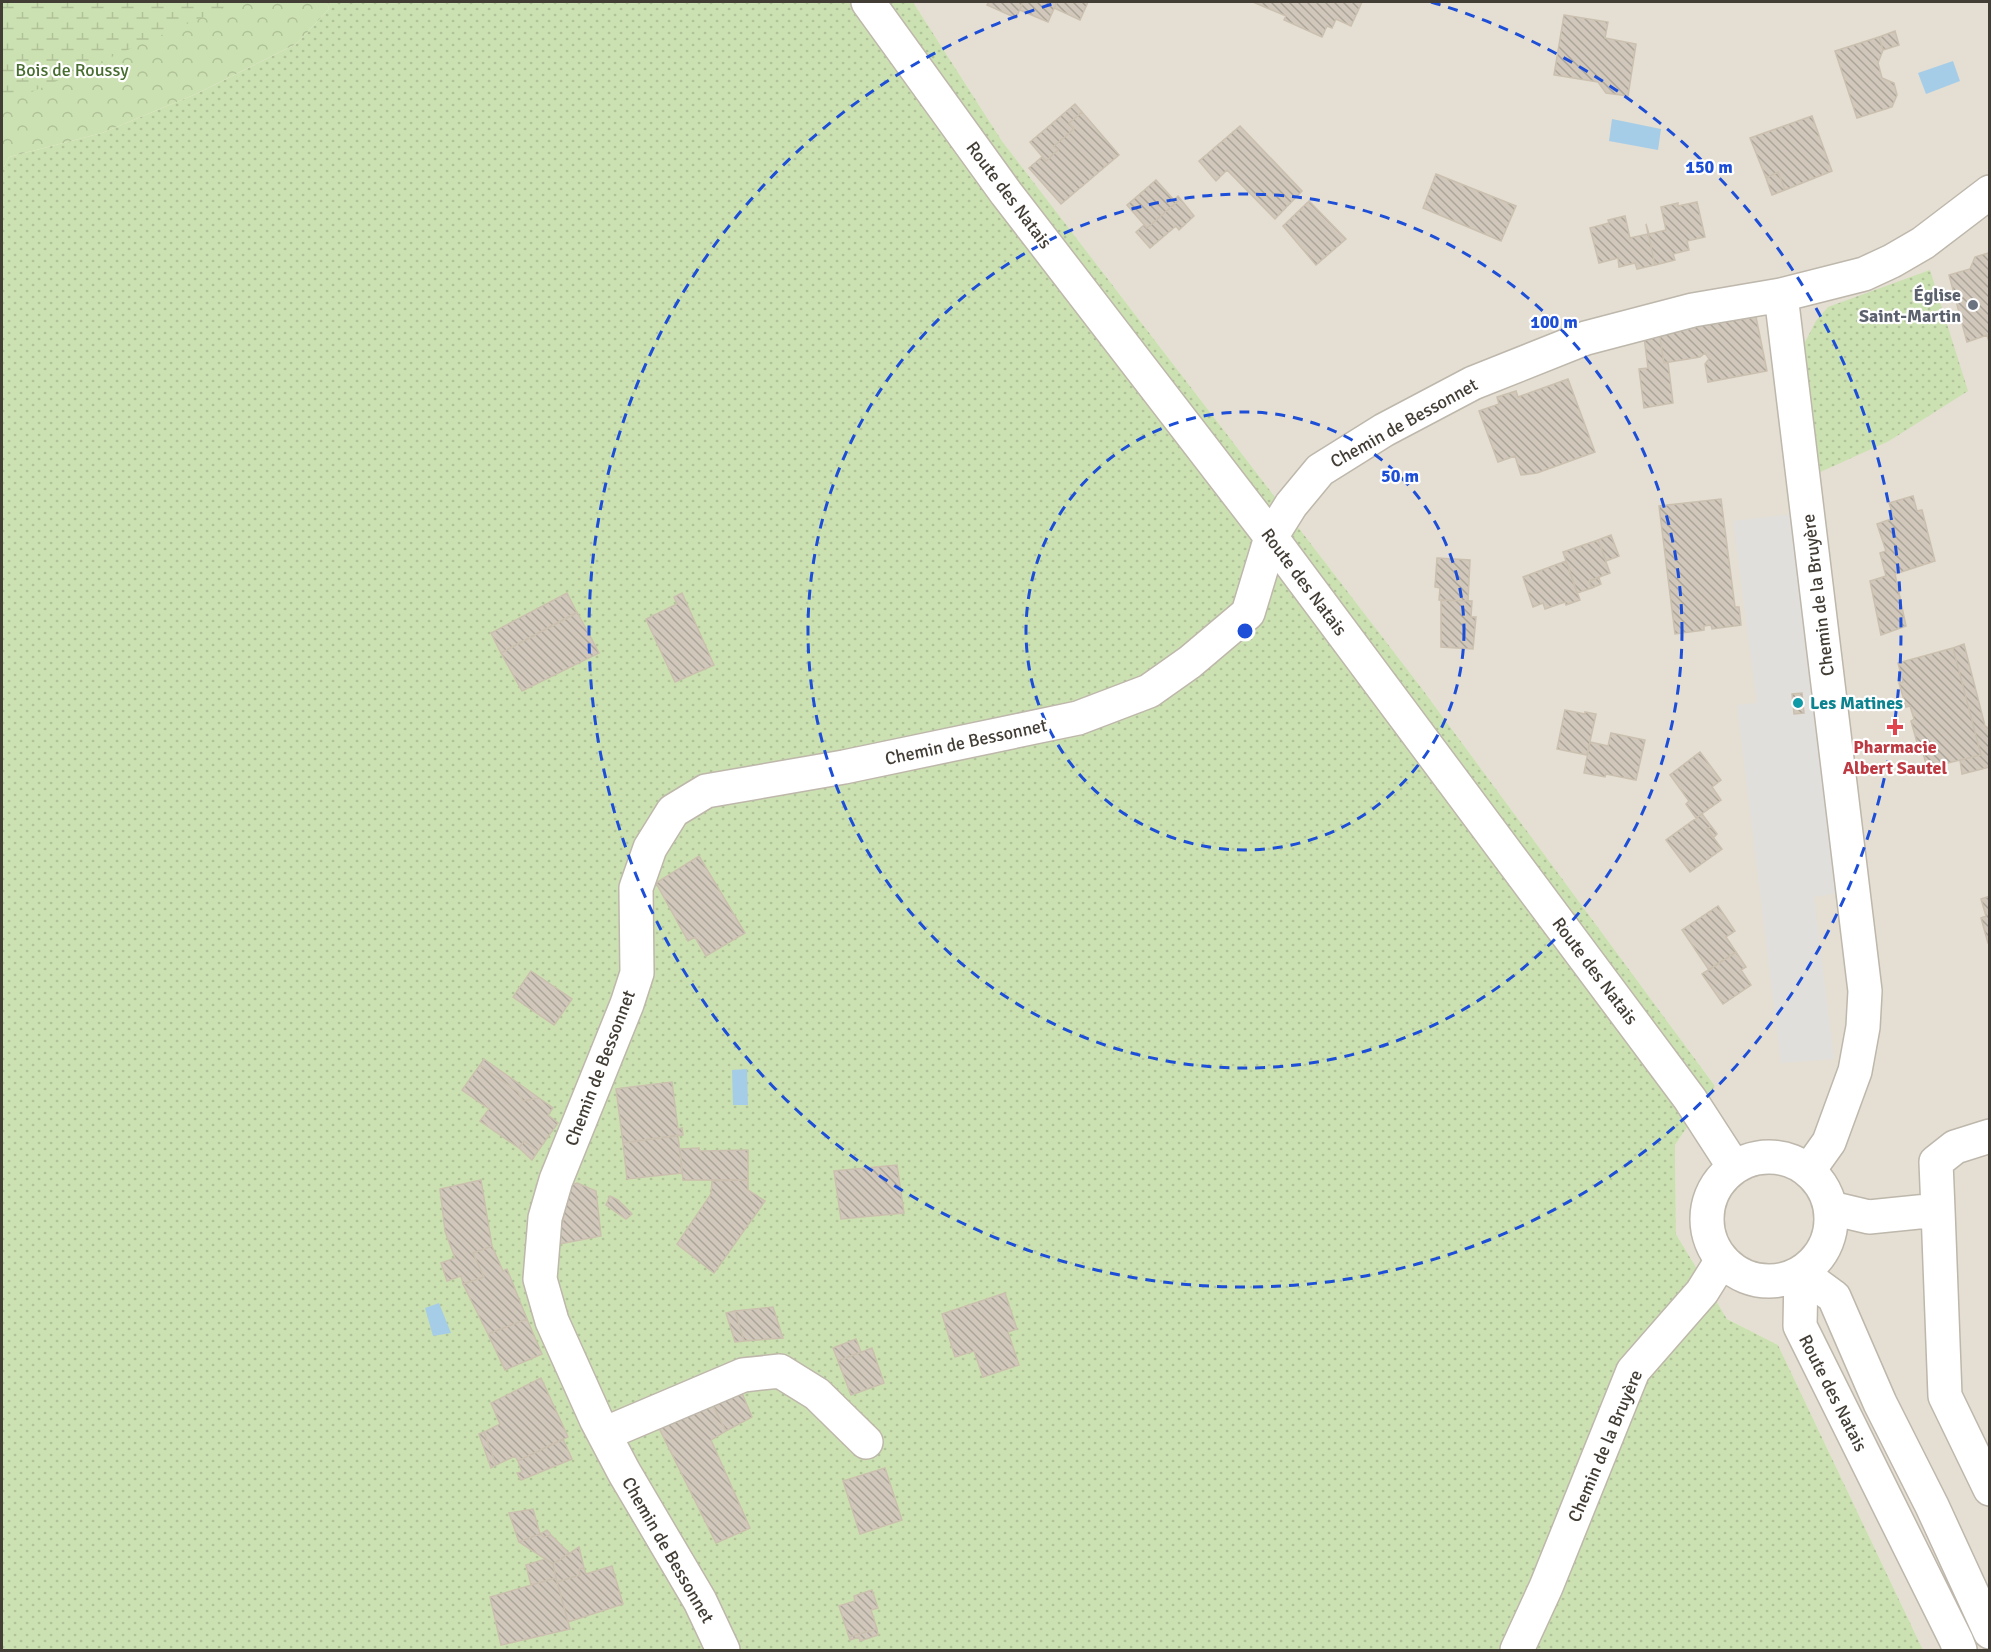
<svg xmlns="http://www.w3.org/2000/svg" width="1991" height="1652" font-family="Signika,sans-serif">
  <defs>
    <pattern id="grass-dots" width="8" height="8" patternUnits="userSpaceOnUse" patternTransform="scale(1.5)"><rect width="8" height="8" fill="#cce1b1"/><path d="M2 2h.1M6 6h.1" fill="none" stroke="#b0c299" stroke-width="1.8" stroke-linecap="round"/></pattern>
    <pattern id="forest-crowns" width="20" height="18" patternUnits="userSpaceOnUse" patternTransform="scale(1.5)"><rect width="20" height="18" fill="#cce1b1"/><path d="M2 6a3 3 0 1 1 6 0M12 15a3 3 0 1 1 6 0" fill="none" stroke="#b0c299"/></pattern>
    <pattern id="wetland-marsh" width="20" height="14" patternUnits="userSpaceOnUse" patternTransform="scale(1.5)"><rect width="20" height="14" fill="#cce1b1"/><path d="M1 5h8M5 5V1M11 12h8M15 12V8" fill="none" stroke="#b0c299"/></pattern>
    <pattern id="building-back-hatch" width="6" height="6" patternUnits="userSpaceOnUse" patternTransform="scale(1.5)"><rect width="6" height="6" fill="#d1c8bb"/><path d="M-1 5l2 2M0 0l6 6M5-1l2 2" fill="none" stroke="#aba499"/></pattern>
  </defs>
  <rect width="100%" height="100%" fill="#f0ede4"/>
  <!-- residential -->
  <path fill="#e4ded3" d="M913,2H1989V1650H1923L1778,1345L1727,1319L1676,1234L1675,1145L1715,1086L1420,686L1002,141Z"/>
  <!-- grass -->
  <path fill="url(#grass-dots)" d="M327,2H913L1002,141L1420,686L1715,1086L1675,1145L1676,1234L1727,1319L1778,1345L1923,1650H2V171L9,157L102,133L196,94L296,44L329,9Z
    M1930,270L1968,391L1889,441L1816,474L1803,346L1816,321L1828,307Z"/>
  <!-- forest -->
  <path fill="url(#forest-crowns)" d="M2,2H327L329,9L296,44L196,94L102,133L9,157L2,171Z"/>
  <!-- wetland -->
  <path fill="url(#wetland-marsh)" d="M2,2H237L2,105Z"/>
  <!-- parking -->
  <path fill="#e1dfdc" d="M1793,514L1838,893L1814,897L1834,1059L1781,1063L1737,705L1757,703L1733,521Z"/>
  <!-- water -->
  <path fill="#a6cde8" d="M1953,61L1960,81L1926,94L1918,73Z
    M1612,119L1661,129L1658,150L1609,141Z
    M747,1069L748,1105H733L732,1070Z
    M439,1303L451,1333L433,1336L425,1308Z"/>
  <!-- building -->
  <path fill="url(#building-back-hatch)" stroke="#cbc0af" stroke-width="1.5" d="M989,2H1023L1016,18L987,5Z
    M1023,2H1057L1048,22L1020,10Z
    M1057,2H1088L1080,20L1054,8Z
    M1253,2H1362L1351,26L1336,19L1332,28L1327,26L1322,37L1284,20L1286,16Z
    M1564,15L1608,22L1605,38L1636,44L1628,96L1606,93L1598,82L1554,75Z
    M1895,31L1899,45L1883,50L1879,37Z
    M1879,37L1883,50L1878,63L1882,78L1894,83L1897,95L1892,107L1857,118L1835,51Z
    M1075,104L1082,112L1069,123L1074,129L1054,146L1058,150L1046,161L1030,142Z
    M1082,112L1119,155L1061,204L1029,168L1042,157L1046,161L1058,150L1054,146L1074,129L1069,123Z
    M1812,116L1832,171L1785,190L1778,172L1766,178L1750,138Z
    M1240,126L1302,191L1275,219L1227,170L1216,181L1199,161Z
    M1778,172L1785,190L1772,195L1766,178Z
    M1436,174L1516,206L1501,241L1423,208Z
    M1156,180L1174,200L1176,198L1178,201L1147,228L1127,205Z
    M1178,196L1194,216L1179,230L1176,226L1150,248L1136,232L1144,225L1147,228L1178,201L1176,198Z
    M1309,201L1346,239L1316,265L1283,226Z
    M1697,202L1705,237L1687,241L1689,250L1673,254L1675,260L1655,265L1646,224L1649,234L1666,230L1661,207L1678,203V206Z
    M1625,216L1630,238L1648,234L1646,224L1655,265L1637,269L1635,263L1619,267L1618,258L1599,263L1590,228L1609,223L1608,220Z
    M1988,253L1990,254V345L1987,335L1967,342L1949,275L1970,269L1975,257Z
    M1756,317L1767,371L1708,382L1705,364L1709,359L1705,353L1700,357L1664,363L1659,332Z
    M1659,332L1664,363L1668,362L1673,403L1644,408L1639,369L1648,368L1644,337Z
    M1568,379L1595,452L1537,473L1521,475L1515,456L1498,462L1479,411L1499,404L1497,397L1516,391L1518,397Z
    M1913,496L1917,511L1922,510L1935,561L1895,574L1906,626L1881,635L1870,581L1886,576L1880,553L1886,551L1877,524L1894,518L1889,503Z
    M1721,499L1735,607H1739L1741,625L1712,629L1711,625L1704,626V630L1675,634L1659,506Z
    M1611,535L1619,556L1606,561L1598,540Z
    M1598,540L1610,573L1589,581L1592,588L1577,593L1563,552Z
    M1437,558L1470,560L1468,601L1439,600L1440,588L1435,587Z
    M1566,561L1580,600L1566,605L1565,602L1545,609L1543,603L1533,607L1523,577Z
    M1599,578L1601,584L1592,588L1589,581Z
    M567,593L577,613L501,653L491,633Z
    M682,593L714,665L675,682L646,619L677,604L674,597Z
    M1441,600L1472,601L1471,617H1476L1473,649L1441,647Z
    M577,612L599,653L522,691L501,653Z
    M1964,644L1985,726L1990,729V767L1962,774L1960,760L1981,755L1953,648Z
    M1953,648L1981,755L1927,768L1921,745L1918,746L1911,721L1914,719L1910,706L1906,707L1899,683L1903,682L1898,663Z
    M1802,693L1804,713L1794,714L1792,694Z
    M1565,710L1585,714V712L1596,714L1587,755L1557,749Z
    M1611,733L1645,740L1636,780L1606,774L1605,777L1584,773L1590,742L1608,746Z
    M1700,752L1721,780L1712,787L1721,800L1696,818L1686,804L1689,801L1670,775Z
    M1702,814L1711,826L1707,829L1722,849L1690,872L1666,840Z
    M1711,826L1717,834L1713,838L1707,829Z
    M699,856L745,933L706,956L695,937L688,941L656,883Z
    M1990,896V943H1988L1981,918L1986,916L1981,899Z
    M1718,906L1735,931L1726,937L1736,952L1709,970L1682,930Z
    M1736,952L1746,967L1741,970L1751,985L1723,1004L1702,974Z
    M531,971L572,999L554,1025L513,997Z
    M484,1059L539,1098L523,1101L518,1092L480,1065Z
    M480,1065L518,1092L523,1101L539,1098L553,1108L548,1115L558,1123L538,1151L524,1141L519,1148L480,1121L489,1109L462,1090Z
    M672,1082L678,1129L682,1128L683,1135L623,1143L616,1089Z
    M678,1135L682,1173L627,1179L623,1143Z
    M524,1141L538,1151L532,1160L519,1148Z
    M699,1148L700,1151L748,1150V1180H683L680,1149Z
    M897,1165L904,1213L841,1219L834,1171Z
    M481,1180L492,1246L473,1253L484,1277L463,1284L461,1276L447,1281L441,1263L455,1258L445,1231L440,1189Z
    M748,1180V1190L765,1201L714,1273L677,1244L711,1194L712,1181Z
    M577,1183L596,1191L601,1236L559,1244L557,1223L563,1221L566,1187Z
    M610,1196L618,1200L632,1214L626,1219L606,1205Z
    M492,1246L503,1271L507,1269L527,1319L488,1334L463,1284L484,1277L473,1253Z
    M1005,1293L1017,1329L1008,1332L1019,1365L983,1377L974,1351L955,1357L942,1314Z
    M773,1307L783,1338L744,1341L735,1311Z
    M735,1311L744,1341L735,1342L726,1313Z
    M527,1319L542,1354L505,1370L488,1334Z
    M856,1339L861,1352L838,1361L833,1348Z
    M872,1348L884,1383L851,1395L838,1361Z
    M541,1378L568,1437L518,1461L515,1456L496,1465L484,1432L500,1424L491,1403Z
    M739,1386L752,1417L726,1431L709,1398Z
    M708,1397L726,1431L711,1440L750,1528L716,1543L657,1424Z
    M484,1432L496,1465L491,1468L479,1434Z
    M563,1439L572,1459L521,1480L517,1473L522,1472L518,1461Z
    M885,1468L902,1520L860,1534L843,1481Z
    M533,1509L540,1534L519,1542L509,1513Z
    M547,1530L551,1535L544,1537L540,1534Z
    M540,1534L544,1537L551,1535L569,1553L553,1564L519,1542Z
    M579,1547L584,1568L579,1569L580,1575L557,1582L553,1564Z
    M545,1559L553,1564L556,1578L531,1585L526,1565Z
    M612,1566L623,1604L568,1622L557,1582L580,1575L579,1569L584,1568L586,1574Z
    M556,1578L570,1629L501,1645L490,1597Z
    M872,1590L878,1608L871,1610L877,1629L849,1637L839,1606L855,1601L854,1596Z
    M877,1629L878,1635L860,1641L859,1637L850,1640L849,1637Z"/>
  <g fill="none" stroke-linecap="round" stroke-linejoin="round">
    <defs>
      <path id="minor" d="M1781,295L1865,991L1863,1027L1855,1071L1829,1142L1809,1170
        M1831,1208L1869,1217L1938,1210L1945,1396L1990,1489
        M1938,1210L1936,1162L1955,1147L1990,1136
        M604,1434L743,1375L780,1371L817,1394L866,1442
        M723,1650L700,1601L624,1472L596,1419L552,1321L540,1279L545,1218L556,1180L627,1004L637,973L636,888L650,848L673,811L706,791L844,767L1078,718L1149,691L1190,662L1248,613L1271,537L1291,505L1320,470L1384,430L1473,383L1586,338L1693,310L1781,295L1864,274L1892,261L1923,243L1990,192
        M1517,1650L1546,1587L1633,1371L1702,1292L1722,1260"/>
      <path id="tertiary" d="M868,2L1006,193L1271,537L1690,1099L1734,1167
        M1707 1219a62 62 0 1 1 124 0a62 62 0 1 1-124 0Z
        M1801,1273L1800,1326L1956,1640L1960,1650
        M1801,1273L1834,1297L1880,1403L1932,1506L1990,1632"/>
    </defs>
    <!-- minor casing -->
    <use href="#minor" stroke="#beb7ab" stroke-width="36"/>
    <!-- tertiary casing -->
    <use href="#tertiary" stroke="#beb7ab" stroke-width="36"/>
    <!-- minor -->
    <use href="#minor" stroke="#fff" stroke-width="33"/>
    <!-- tertiary -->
    <use href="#tertiary" stroke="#fff" stroke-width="33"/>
  </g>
  <!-- distance rings -->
  <g fill="none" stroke="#1d4ed8" stroke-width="3" stroke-dasharray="10 8">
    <circle cx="1245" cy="631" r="219"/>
    <circle cx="1245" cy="631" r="437"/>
    <path d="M1431 2A656 656 0 1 1 1059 2"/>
  </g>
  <!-- markers -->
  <circle fill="#6b7280" stroke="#fff" stroke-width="2" cx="1973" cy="305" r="6"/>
  <circle fill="#0f9aa8" stroke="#fff" stroke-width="2" cx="1798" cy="703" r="6"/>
  <path fill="#e0444e" stroke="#fff" stroke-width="2" d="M1892 718h6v6h6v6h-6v6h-6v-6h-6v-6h6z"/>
  <g text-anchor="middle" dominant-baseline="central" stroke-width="4.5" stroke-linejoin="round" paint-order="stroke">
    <!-- park labels -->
    <g font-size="18" fill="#476d2f" stroke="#fff">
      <text x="72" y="70">Bois de Roussy</text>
    </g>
    <!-- street labels -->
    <g font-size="18" fill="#423d35" stroke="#fff">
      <text transform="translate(1009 195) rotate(53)">Route des Natais</text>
      <text transform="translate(1404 423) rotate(-29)">Chemin de Bessonnet</text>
      <text transform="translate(1304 582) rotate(53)">Route des Natais</text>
      <text transform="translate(1818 595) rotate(-97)">Chemin de la Bruyère</text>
      <text transform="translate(966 742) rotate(-12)">Chemin de Bessonnet</text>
      <text transform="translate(1595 971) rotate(53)">Route des Natais</text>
      <text transform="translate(600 1068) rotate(-69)">Chemin de Bessonnet</text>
      <text transform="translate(1833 1393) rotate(63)">Route des Natais</text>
      <text transform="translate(1605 1446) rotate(-67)">Chemin de la Bruyère</text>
      <text transform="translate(668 1550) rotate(60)">Chemin de Bessonnet</text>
    </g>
    <!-- worship labels -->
    <g font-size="18" font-weight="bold" fill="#5b616d" stroke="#fff" text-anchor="end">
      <text x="1961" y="295">Église<tspan x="1961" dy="21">Saint-Martin</tspan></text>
    </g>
    <!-- culture labels -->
    <g font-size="18" font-weight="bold" fill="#0d838f" stroke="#fff" text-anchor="start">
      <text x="1810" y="703">Les Matines</text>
    </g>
    <!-- health labels -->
    <g font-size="18" font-weight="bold" fill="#be3a42" stroke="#fff">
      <text x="1895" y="747">Pharmacie<tspan x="1895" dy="21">Albert Sautel</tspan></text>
    </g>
  </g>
  <circle cx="1245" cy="631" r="9" fill="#1d4ed8" stroke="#fff" stroke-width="3"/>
  <g font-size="18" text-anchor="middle" font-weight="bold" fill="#1d4ed8" stroke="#fff" stroke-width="4.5" stroke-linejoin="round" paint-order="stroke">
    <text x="1709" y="173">150 m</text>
    <text x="1554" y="328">100 m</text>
    <text x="1400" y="482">50 m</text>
  </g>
  <!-- border -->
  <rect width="1991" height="1652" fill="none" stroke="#423d35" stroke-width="6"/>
</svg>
